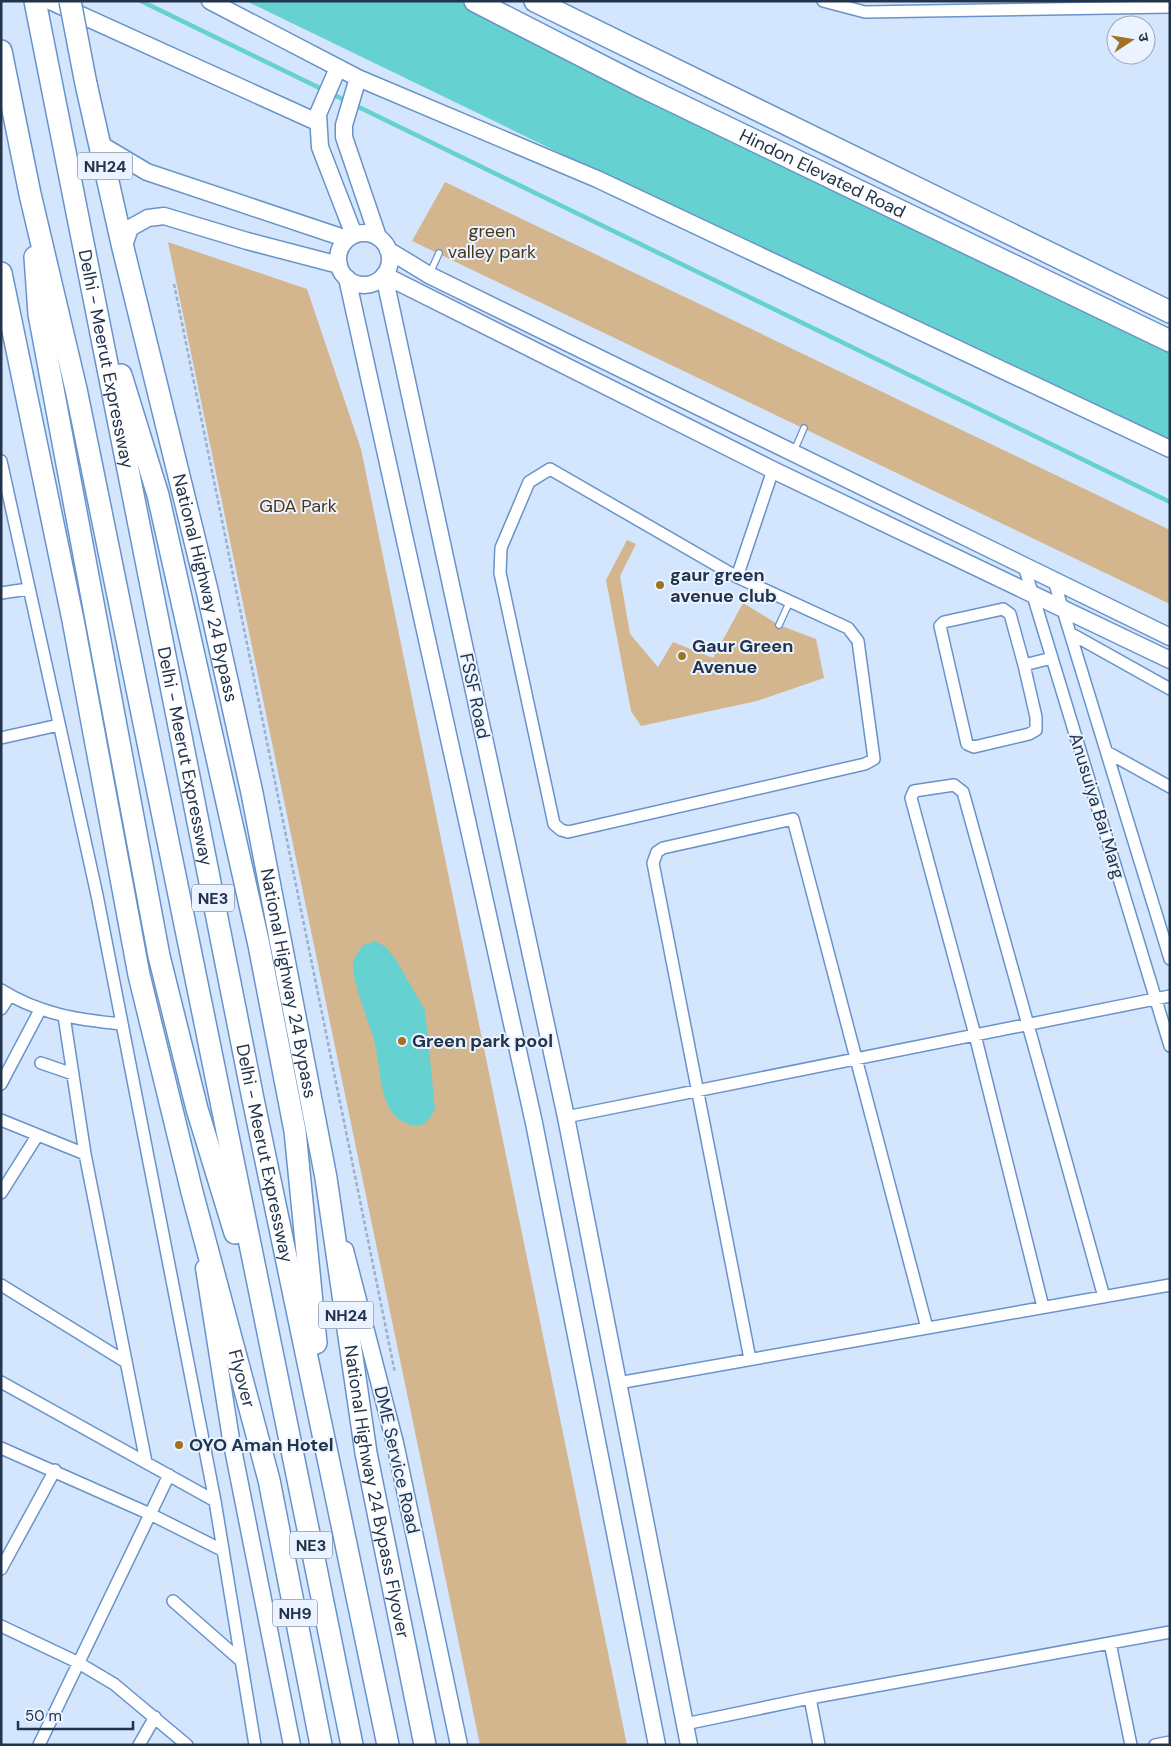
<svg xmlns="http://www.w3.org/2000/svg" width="1171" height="1746" font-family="'DM Sans','Noto Sans Devanagari',sans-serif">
  <rect width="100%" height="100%" fill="#d4e6fe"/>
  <!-- green -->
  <path fill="#d3b68e" d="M445,182L1170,530V604L412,241Z
    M168,242L307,289L361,449L627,1745H480Z
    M627,540L636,544L620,576L630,634L658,667L673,642L713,658L743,603L779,625L816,639L824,678L757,701L641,726L631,711L606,580Z"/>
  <!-- water -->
  <path fill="#65d1d0" d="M246,1H483L1170,331V443L851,294Z
    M375,941L386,947L396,960L425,1010L435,1109C430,1118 425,1128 413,1125C377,1119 382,1067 374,1040C369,1022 351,979 353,963C354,957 360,951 362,946Z"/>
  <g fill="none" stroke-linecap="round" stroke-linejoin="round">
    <!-- stream -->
    <path stroke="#65d1d0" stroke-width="4.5" d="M141,1L1170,502"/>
    <defs>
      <path id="lane" d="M430,273L439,253
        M794,451L804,428
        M779,625L790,601"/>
      <path id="street" d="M823,1L865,12L1170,7
        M1,461L97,895L215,1501L255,1745
        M550,469L737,577L848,628L858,641L874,759L865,764L568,832L561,830L554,824L500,573L501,548L529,482Z
        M1024,566L1170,1046
        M737,577L773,470
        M1054,581L1170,959
        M1,593L28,589
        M1070,633L1170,689
        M1024,665L1036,717V730L1029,734L974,747L967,744L940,626L944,622L1003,609L1010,614L1024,665L1052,658
        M1,738L59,725
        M1107,752L1170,787
        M1,990C39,1014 79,1020 122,1024
        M1,1009L10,995
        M64,1016L85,1154L146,1462
        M41,1063L73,1074
        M1,1084L40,1010
        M566,1117L1170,996
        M1,1120L85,1154
        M1,1193L37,1136
        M1,1285L126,1362
        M1043,1307L975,1035L911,798L914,791L954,785L963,792L1104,1297
        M750,1359L653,863L657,852L663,848L793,819L927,1328
        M1,1382L215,1501
        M618,1383L1170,1285
        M1,1448L150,1514L222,1550
        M1,1569L55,1470
        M173,1601L239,1659
        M1,1626L77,1662L114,1684L187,1745
        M1110,1643L1131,1745
        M810,1698L819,1745
        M685,1724L810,1698L1170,1632
        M39,1745L169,1475
        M139,1745L155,1717
        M1155,1745L1170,1742"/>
      <path id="secondary" d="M50,1L317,122
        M210,1L358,78L597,179L1170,449
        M338,68L318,114L320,147L354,235
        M358,78L344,125V137L378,237
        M100,144L147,172L347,239
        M338 259a26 26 0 1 1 52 0a26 26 0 1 1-52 0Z
        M123,248L130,228L148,218L164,216L247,241L339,265
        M388,250L429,275L1170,637
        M384,275L566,1117L689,1745
        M384,275L773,470L1170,660
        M347,278L534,1123L657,1745
        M345,1250L395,1443L459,1745
        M204,1268L231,1439L292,1745"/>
      <g id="highway">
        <path id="s1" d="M35,1L253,1099L388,1745"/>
        <path id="s2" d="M475,1L637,84L1170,341"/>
        <path d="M535,1L1170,312"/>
        <path d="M1,51L30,194L76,389L352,1745"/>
        <path id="s3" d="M86,84L123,248L207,590L252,793L326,1178L366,1453L425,1745"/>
        <path d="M35,257L39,314L159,956L197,1109L235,1233"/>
        <path id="s4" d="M1,273L73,620L139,975L192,1192L269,1480L321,1745"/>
        <path d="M121,375L158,495L259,945L295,1131L316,1343"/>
      </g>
    </defs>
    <!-- lane casing -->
    <use href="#lane" stroke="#6893ca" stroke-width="8"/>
    <!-- street casing -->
    <use href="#street" stroke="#6893ca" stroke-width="14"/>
    <!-- secondary casing -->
    <use href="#secondary" stroke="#6893ca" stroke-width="19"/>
    <!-- highway casing -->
    <use href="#highway" stroke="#6893ca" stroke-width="24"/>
    <!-- path -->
    <path stroke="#9eb0c8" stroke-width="2.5" stroke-dasharray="4 2.5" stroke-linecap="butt" d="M174,284L395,1373"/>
    <!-- lane -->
    <use href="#lane" stroke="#fff" stroke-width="5.5"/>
    <!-- street -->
    <use href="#street" stroke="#fff" stroke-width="11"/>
    <!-- secondary -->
    <use href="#secondary" stroke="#fff" stroke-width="16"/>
    <!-- highway -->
    <use href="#highway" stroke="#fff" stroke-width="21"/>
    <defs>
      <path id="highway-bridge" d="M70,1L86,84"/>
    </defs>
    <!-- highway-bridge casing -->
    <use href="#highway-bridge" stroke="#6893ca" stroke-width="24" stroke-linecap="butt"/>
    <!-- highway-bridge -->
    <use href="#highway-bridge" stroke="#fff" stroke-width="21"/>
  </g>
  <!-- markers -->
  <g fill="#a17124" stroke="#eaf3ff" stroke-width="2">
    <circle cx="660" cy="585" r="5"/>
    <circle cx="682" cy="656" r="5"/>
    <circle cx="402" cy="1041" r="5"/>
    <circle cx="179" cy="1445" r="5"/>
  </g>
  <g text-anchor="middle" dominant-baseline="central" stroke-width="4" stroke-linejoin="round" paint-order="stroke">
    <!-- shield labels -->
    <g fill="#eaf3ff" stroke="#5e6d81" stroke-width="1">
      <rect x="77.5" y="152.5" width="55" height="27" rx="4"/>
      <rect x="192" y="884.5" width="42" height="27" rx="4"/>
      <rect x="318.5" y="1301.5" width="55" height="27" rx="4"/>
      <rect x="290" y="1531.5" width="42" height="27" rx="4"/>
      <rect x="272.5" y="1599.5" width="45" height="27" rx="4"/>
    </g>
    <g font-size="16" font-weight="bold" fill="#22344b">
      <text x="105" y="166">NH24</text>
      <text x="213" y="898">NE3</text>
      <text x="346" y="1315">NH24</text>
      <text x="311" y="1545">NE3</text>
      <text x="295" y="1613">NH9</text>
    </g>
    <!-- street labels -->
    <g font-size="18" fill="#22344b" stroke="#eaf3ff">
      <text stroke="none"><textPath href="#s2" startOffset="388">Hindon Elevated Road</textPath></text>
      <text stroke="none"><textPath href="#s1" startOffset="365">Delhi - Meerut Expressway</textPath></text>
      <text stroke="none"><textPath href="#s3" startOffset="518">National Highway 24 Bypass</textPath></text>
      <text transform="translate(475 696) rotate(78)">FSSF Road</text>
      <text stroke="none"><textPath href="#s1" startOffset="770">Delhi - Meerut Expressway</textPath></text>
      <text transform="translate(1097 806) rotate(73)">Anusuiya Bai Marg</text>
      <text stroke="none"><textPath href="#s3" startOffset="922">National Highway 24 Bypass</textPath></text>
      <text stroke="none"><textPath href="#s1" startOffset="1175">Delhi - Meerut Expressway</textPath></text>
      <text stroke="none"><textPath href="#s4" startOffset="1132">Flyover</textPath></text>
      <text transform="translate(397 1460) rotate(77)">DME Service Road</text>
      <text stroke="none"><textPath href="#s3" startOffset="1438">National Highway 24 Bypass Flyover</textPath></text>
    </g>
    <!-- park labels -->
    <g font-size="18" fill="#493518" stroke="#eaf3ff">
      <text x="492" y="231">green<tspan x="492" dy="21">valley park</tspan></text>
      <text x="298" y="506">GDA Park</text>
    </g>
    <!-- poi labels -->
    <g font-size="18" font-weight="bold" fill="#22344b" stroke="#eaf3ff" text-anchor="start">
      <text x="670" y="575">gaur green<tspan x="670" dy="21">avenue club</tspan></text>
      <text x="692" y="646">Gaur Green<tspan x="692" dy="21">Avenue</tspan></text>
      <text x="412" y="1041">Green park pool</text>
      <text x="189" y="1445">OYO Aman Hotel</text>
    </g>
  </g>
  <!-- border -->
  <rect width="1171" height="1746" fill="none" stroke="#22344b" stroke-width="5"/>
  <!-- north arrow -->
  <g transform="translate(1131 40) rotate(78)"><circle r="24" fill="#eaf3ff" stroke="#9aa7b7"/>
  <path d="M0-4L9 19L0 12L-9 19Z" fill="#a17124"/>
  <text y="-8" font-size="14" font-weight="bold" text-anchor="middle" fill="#22344b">उ</text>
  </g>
  <!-- scale -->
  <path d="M18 1721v8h115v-8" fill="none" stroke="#22344b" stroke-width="2.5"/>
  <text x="25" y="1721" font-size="15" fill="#22344b" stroke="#eaf3ff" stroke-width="4" paint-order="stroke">50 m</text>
</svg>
